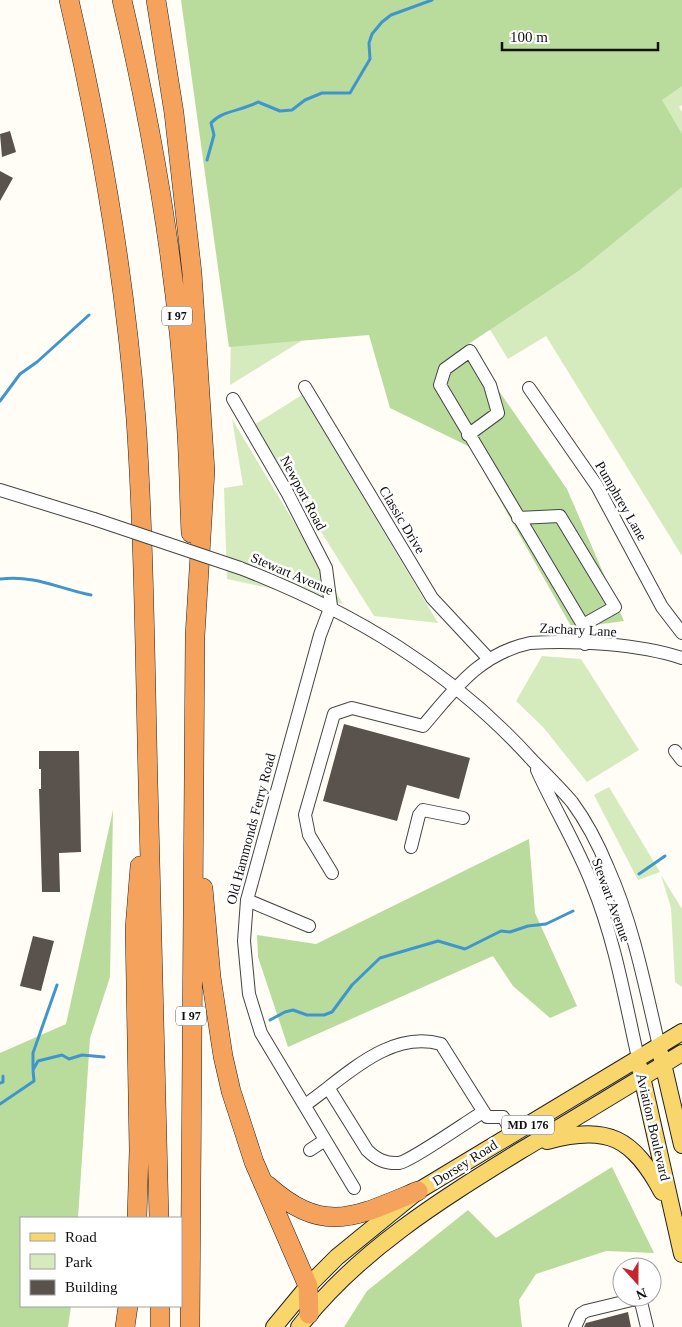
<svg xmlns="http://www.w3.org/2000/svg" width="682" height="1327" font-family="'Times New Roman',serif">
  <rect width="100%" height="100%" fill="#fffdf5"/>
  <!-- green -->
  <path fill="#d5ebbd" d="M682,0V105L679,107L682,112V556L546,336L508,359L443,253L230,385L236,63Z
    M302,395L438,623L374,616L254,425Z
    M232,419L343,604L227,579L224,488L243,485Z
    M542,656L581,659L639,750L587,782L543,727L516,701Z
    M609,787L660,872L638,880L594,795Z
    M661,875L682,909V987L675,982L671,908Z"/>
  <!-- forest -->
  <path fill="#b9dc9c" d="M181,0H682V86L662,100L682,134V187L580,270L467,345L567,489L624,621L572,628L470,447L390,408L369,335L229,347Z
    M113,810L110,977L90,1038L78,1218H21V1306H71L68,1327H0V1053L66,1024Z
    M529,839L535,913L577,1006L550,1018L513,986L493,956L288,1047L258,957L257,935L316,944Z
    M612,1167L654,1253L606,1251L536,1274L519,1300L522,1327H344L367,1291L468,1210L496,1238Z"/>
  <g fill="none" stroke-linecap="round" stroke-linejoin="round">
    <!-- stream -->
    <path stroke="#3f96cf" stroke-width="3" d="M207,160L214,135L211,123C223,110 242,111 258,102L280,111L292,110L305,100L322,93H350L370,59L369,43L372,34L382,22L391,15L432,0
      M0,401L20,374L37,362L89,315
      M0,579C36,575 57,588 91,595
      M639,874L665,856
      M270,1020L285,1012L293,1010L307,1015H324L332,1012L352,985L380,958L438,941L465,949L501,931L510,932L528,926L546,924L573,911
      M33,1068V1053L57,985
      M0,1083L3,1082V1076
      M0,1104L34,1081L33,1070L38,1061L62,1055L69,1059L82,1055L104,1057"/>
  </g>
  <!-- building -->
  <path fill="#5a524d" d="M10,131L16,152L2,157L0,134Z
    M0,171L13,178L0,201Z
    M344,724L470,758L459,799L407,785L397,821L323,801Z
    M39,751H79L81,852L59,853L60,892H42L39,789H41V769H39Z
    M33,936L54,941L41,991L20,986Z
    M628,1312L631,1327H584L586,1323Z"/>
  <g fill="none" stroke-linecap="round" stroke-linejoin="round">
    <defs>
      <path id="minor" d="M305,387L432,598L488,658
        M529,388L597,486L662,607L682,633
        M233,399L288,494L326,568L331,606
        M468,435L498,413L490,385L470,351L445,369L440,385L583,625L585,644
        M0,490L94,519
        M518,518L560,516L615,607L583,625
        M240,568C353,612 451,670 533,761C546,774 560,788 572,802C586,821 599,846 608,868C633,924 645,986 659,1046
        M331,606L320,635L247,900L244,941L249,994L261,1033L354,1188
        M675,751L682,760
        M537,770C554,808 577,845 592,884C615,940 625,1000 638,1058
        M411,847L419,815L423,810L463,818
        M332,873L309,835L305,815L334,714L352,708L423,726C455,689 479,654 530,643C575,640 639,644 682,658
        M247,900L309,926
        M329,1089L367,1150C376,1159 385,1164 399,1163C411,1161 468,1121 483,1112
        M305,1105C344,1078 389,1029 441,1044L487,1117H503L513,1134
        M310,1150L325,1140
        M575,1327L581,1314L586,1311L640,1298L647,1327"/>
      <path id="major" d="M661,1055L682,1145
        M640,1068L682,1254
        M547,1141C608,1124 633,1138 662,1192
        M274,1327L308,1286L337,1257L418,1191L682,1032
        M299,1327C358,1251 439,1201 520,1151C574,1119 628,1086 682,1053"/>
      <path id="highway" d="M69,0C101,138 125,277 136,419C144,539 145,661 148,782C152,927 155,1073 159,1218
        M122,0C154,137 178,278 186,419C189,457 189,495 191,533
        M156,0L174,113L192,273L205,471L195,636L190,1327
        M203,888L211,977L223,1056L231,1091L254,1162L308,1286L309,1314
        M267,1185C324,1236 355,1217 418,1191
        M137,1218L139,1150L135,928L140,866
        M160,1306V1327
        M125,1327L128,1306"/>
    </defs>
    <!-- minor casing -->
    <use href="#minor" stroke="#444" stroke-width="14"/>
    <!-- major casing -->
    <use href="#major" stroke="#222" stroke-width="18"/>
    <!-- highway casing -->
    <use href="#highway" stroke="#222" stroke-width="20"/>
    <!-- minor -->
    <use href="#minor" stroke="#fff" stroke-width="12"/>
    <!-- major -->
    <use href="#major" stroke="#f9d66b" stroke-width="16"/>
    <!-- highway -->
    <use href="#highway" stroke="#f5a25d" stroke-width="19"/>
    <defs>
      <path id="minor-bridge" d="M94,519L240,568"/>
    </defs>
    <!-- minor-bridge casing -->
    <use href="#minor-bridge" stroke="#444" stroke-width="14" stroke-linecap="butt"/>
    <!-- minor-bridge -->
    <use href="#minor-bridge" stroke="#fff" stroke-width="12"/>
  </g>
  <g text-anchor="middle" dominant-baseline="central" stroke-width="5" stroke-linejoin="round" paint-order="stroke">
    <!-- shield labels -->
    <g fill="#fff" stroke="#585858" stroke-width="1">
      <rect x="162" y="306.5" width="30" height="19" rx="4"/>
      <rect x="176" y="1006.5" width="30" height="19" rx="4"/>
      <rect x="502" y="1115.5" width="52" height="19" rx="4"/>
    </g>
    <g font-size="12" font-weight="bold" fill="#111">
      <text x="177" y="316">I 97</text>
      <text x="191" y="1016">I 97</text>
      <text x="528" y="1125">MD 176</text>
    </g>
    <!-- street labels -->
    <g font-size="14" fill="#111" stroke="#fff">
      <text transform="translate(303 493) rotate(62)">Newport Road</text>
      <text transform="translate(621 501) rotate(60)">Pumphrey Lane</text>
      <text transform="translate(402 520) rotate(59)">Classic Drive</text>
      <text transform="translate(292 574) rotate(23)">Stewart Avenue</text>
      <text transform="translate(578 630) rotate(3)">Zachary Lane</text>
      <text transform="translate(251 829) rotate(-75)">Old Hammonds Ferry Road</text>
      <text transform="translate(611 900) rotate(70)">Stewart Avenue</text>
      <text transform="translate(653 1127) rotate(77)">Aviation Boulevard</text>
      <text transform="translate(465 1163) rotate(-32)">Dorsey Road</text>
    </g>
  </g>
  <!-- legend -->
  <rect x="20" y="1217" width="162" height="90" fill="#ffffff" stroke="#a0a0a0"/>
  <rect x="30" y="1233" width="25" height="8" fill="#f9d66b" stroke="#a0a0a0"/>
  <text x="65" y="1242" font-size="15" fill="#111111">Road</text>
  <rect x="30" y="1254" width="25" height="15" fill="#d5ebbd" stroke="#a0a0a0"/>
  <text x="65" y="1267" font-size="15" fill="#111111">Park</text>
  <rect x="30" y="1280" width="25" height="15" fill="#5a524d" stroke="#a0a0a0"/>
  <text x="65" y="1292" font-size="15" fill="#111111">Building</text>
  <!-- north arrow -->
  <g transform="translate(637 1282) rotate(159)"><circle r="24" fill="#ffffff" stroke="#a0a0a0"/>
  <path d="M0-4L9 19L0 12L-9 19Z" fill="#c4262e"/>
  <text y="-8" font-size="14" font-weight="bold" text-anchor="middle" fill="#111111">N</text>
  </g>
  <!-- scale -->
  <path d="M502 42v8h156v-8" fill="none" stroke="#111111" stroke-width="2.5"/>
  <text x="510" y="42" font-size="15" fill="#111111" stroke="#ffffff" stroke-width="4" paint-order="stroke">100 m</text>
</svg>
